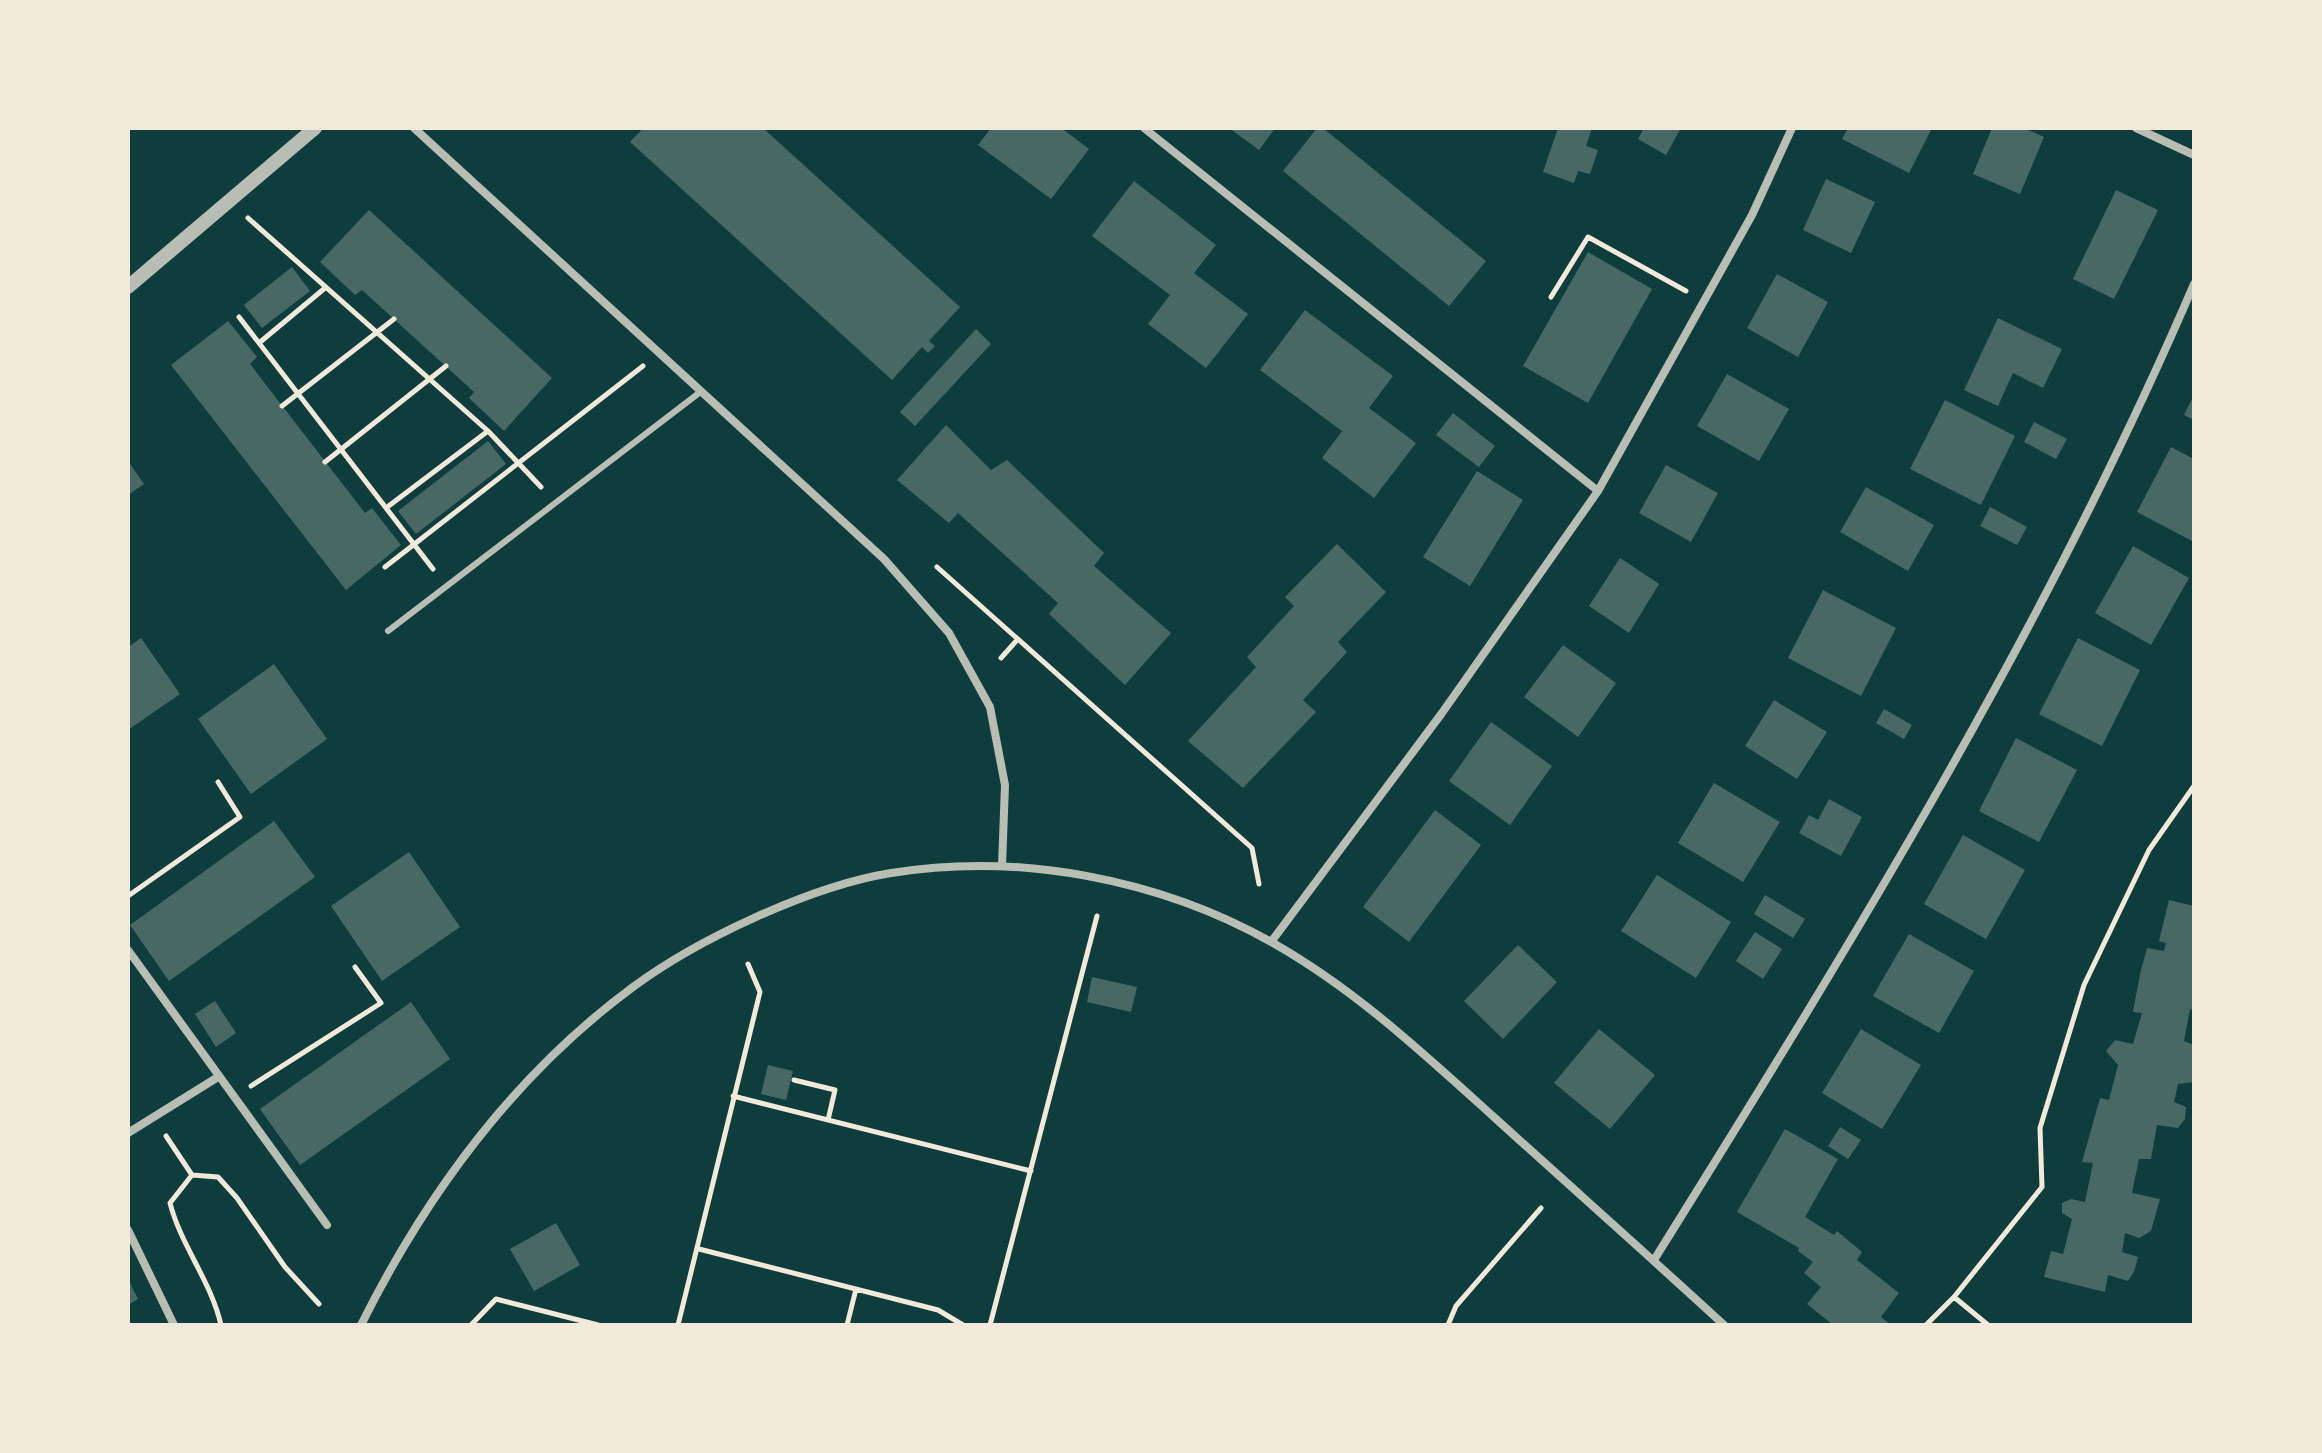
<svg xmlns="http://www.w3.org/2000/svg" width="2322" height="1453" font-family="Cabin,sans-serif">
  <rect width="100%" height="100%" fill="#0f3d3e"/>
  <!-- building -->
  <path fill="#486865" d="M643,128H763L960,307L929,341L935,346L928,353L922,347L892,380L630,142Z
    M991,128H1061L1089,149L1051,199L978,145Z
    M1229,128H1275L1259,150Z
    M1317,128H1323L1486,261L1449,306L1283,171Z
    M1558,128H1592L1586,146L1598,150L1590,174L1578,171L1574,183L1543,172Z
    M1644,128H1681L1666,155L1638,139Z
    M1848,128H1932L1909,173L1842,139Z
    M1992,128H2024L2044,137L2020,194L1973,174Z
    M1826,179L1875,202L1851,253L1803,230Z
    M1134,181L1216,245L1194,273L1248,314L1206,368L1148,324L1170,295L1092,236Z
    M2116,190L2158,210L2114,299L2073,279Z
    M369,210L552,378L504,431L469,398L474,392L362,290L355,295L320,262Z
    M1588,252L1652,289L1588,403L1523,366Z
    M292,267L310,291L262,328L244,305Z
    M1777,274L1828,302L1798,357L1747,328Z
    M1305,310L1393,376L1369,408L1416,443L1374,498L1322,458L1342,431L1260,370Z
    M1998,318L2062,349L2043,388L2013,373L1998,406L1964,390Z
    M228,321L257,357L250,364L365,513L372,508L401,545L346,590L171,365Z
    M976,329L991,344L915,426L900,412Z
    M1727,374L1789,409L1759,461L1697,426Z
    M2194,395V420L2184,415Z
    M1945,400L2015,436L1981,505L1910,469Z
    M1453,413L1495,446L1479,467L1436,435Z
    M2034,422L2067,439L2056,459L2024,442Z
    M946,425L991,470L1007,460L1104,553L1094,566L1171,633L1125,685L1049,614L1058,603L958,513L949,523L897,480Z
    M488,441L506,464L416,534L398,511Z
    M2171,447L2194,459V542L2137,512Z
    M128,461L144,484L128,495Z
    M1666,465L1718,493L1691,542L1639,513Z
    M1477,471L1523,500L1470,586L1423,557Z
    M1866,487L1934,525L1908,571L1840,532Z
    M1990,507L2027,527L2017,545L1980,526Z
    M1337,544L1386,592L1338,642L1347,652L1303,700L1316,712L1243,788L1188,741L1256,667L1247,657L1294,606L1285,597Z
    M2133,546L2189,578L2151,645L2095,613Z
    M1620,558L1659,584L1629,633L1589,606Z
    M1823,590L1896,628L1861,696L1788,658Z
    M141,638L180,694L128,730V647Z
    M2078,638L2140,670L2102,746L2039,714Z
    M1563,645L1616,683L1578,737L1524,697Z
    M274,664L327,739L251,794L198,719Z
    M1774,700L1827,732L1797,779L1745,746Z
    M1884,709L1912,725L1904,739L1876,723Z
    M1491,722L1552,766L1510,825L1449,781Z
    M2016,738L2077,770L2039,842L1979,811Z
    M1714,783L1780,822L1743,882L1678,843Z
    M1829,799L1862,817L1841,856L1799,833L1809,815L1818,820Z
    M1435,810L1481,845L1409,942L1363,907Z
    M274,821L315,877L169,981L130,925Z
    M1963,835L2025,870L1986,939L1924,904Z
    M409,852L460,927L382,981L331,906Z
    M1657,875L1731,922L1696,978L1621,931Z
    M1765,895L1805,919L1793,938L1754,914Z
    M2169,900L2194,906V1010L2190,1009L2184,1041L2194,1045V1082L2178,1084L2174,1102L2186,1107L2185,1119L2178,1128L2157,1125L2151,1159H2139L2132,1193L2160,1199L2151,1231L2139,1238L2125,1233L2122,1252L2138,1257L2134,1272L2128,1281L2108,1275L2105,1292L2044,1277L2051,1251L2063,1254L2072,1219L2062,1213V1203L2071,1199L2085,1202L2093,1163L2082,1162L2100,1098L2109,1100L2118,1065L2106,1051L2115,1040L2133,1044L2142,1013L2133,1012L2140,974L2147,948L2164,951L2166,943L2159,941Z
    M1755,932L1782,949L1763,979L1736,961Z
    M1909,934L1974,971L1939,1033L1873,996Z
    M1518,945L1557,982L1503,1039L1464,1001Z
    M1092,977L1137,987L1131,1012L1087,1002Z
    M215,1001L236,1033L216,1047L195,1014Z
    M411,1002L450,1059L300,1165L260,1109Z
    M1599,1029L1655,1075L1610,1129L1554,1083Z
    M1861,1029L1921,1065L1882,1129L1822,1093Z
    M768,1065L793,1071L786,1100L761,1094Z
    M1840,1127L1861,1140L1848,1159L1828,1146Z
    M1785,1129L1838,1159L1805,1217L1834,1235L1837,1231L1862,1252L1857,1260L1899,1293L1881,1317L1891,1325H1833L1807,1304L1821,1287L1804,1273L1813,1262L1798,1251L1799,1248L1737,1212Z
    M556,1223L580,1265L534,1291L510,1249Z
    M128,1279L138,1299L128,1305Z"/>
  <g fill="none" stroke-linecap="round" stroke-linejoin="round">
    <!-- path -->
    <path stroke="#f1e9da" stroke-width="5" d="M248,218L488,431L541,487
      M1551,297L1588,237L1686,291
      M239,317L433,569
      M259,343L325,288
      M282,406L394,319
      M325,462L446,366
      M386,508L488,431
      M385,567L643,366
      M937,567L1252,848L1259,884
      M1001,658L1018,639
      M128,896L240,817L218,782
      M794,1080L835,1090L828,1120
      M251,1086L381,1003L355,967
      M733,1096L1031,1171
      M166,1136L192,1175
      M699,1249L938,1310L963,1325
      M1954,1297L1988,1325
      M221,1325C211,1281 181,1246 170,1203L192,1175L218,1177L237,1198L285,1267L319,1304
      M471,1325L496,1299L598,1325
      M678,1325L760,992L748,964
      M847,1325L856,1289
      M990,1325L1097,916
      M1448,1325L1456,1306L1541,1208
      M1926,1325L1954,1297L2042,1187L2040,1128L2084,985L2149,850L2194,786"/>
    <!-- service -->
    <path stroke="#b8beb3" stroke-width="6" d="M388,631L699,393"/>
    <!-- minor -->
    <path stroke="#b8beb3" stroke-width="8" d="M414,128L884,559L949,633L990,707L1005,785L1002,866
      M1144,128L1598,491
      M2136,128L2194,155
      M1271,942L1442,713L1598,491L1752,215L1792,128
      M128,950L327,1225
      M128,1133L218,1077
      M128,1230L174,1325
      M1654,1260C1851,944 2047,627 2194,284
      M361,1325C426,1195 515,1074 633,987C698,939 811,886 891,873C1019,852 1160,879 1273,943C1356,990 1424,1054 1495,1118C1571,1187 1648,1255 1724,1325"/>
    <!-- tertiary -->
    <path stroke="#b8beb3" stroke-width="14" d="M128,287L315,128"/>
  </g>
  <!-- border -->
  <rect width="2322" height="1453" fill="none" stroke="#f1e9da" stroke-width="260"/>
</svg>
